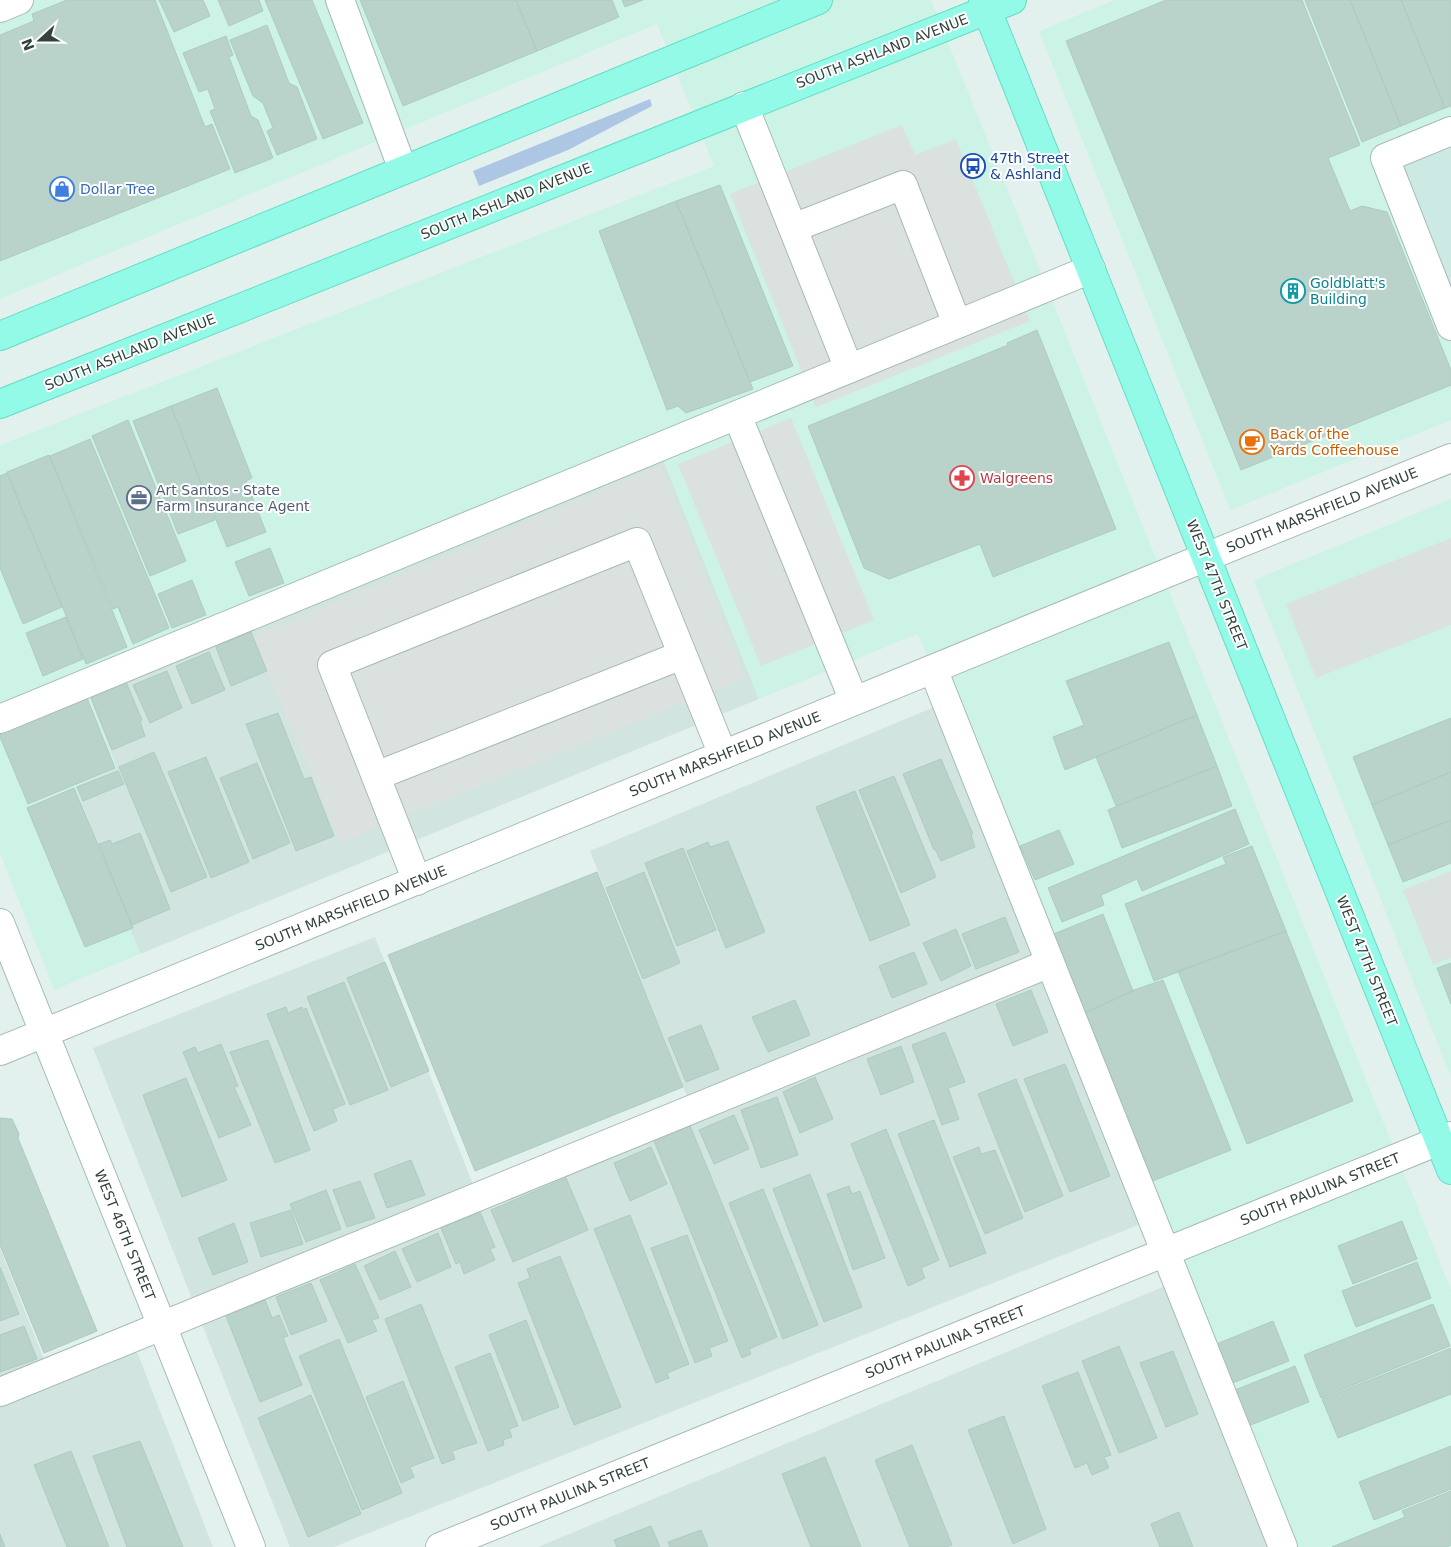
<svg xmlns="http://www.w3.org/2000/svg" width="1451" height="1547" font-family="'DejaVu Sans',sans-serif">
  <rect width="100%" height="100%" fill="#e3f1ee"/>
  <!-- residential -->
  <path fill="#d1e4e0" d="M658,447L759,699L140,954L75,786L117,768L84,684Z
    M946,702L1153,1219L334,1547H290L93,1048L375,937L478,1197L692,1109L590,851Z
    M0,1248L49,1372L132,1339L213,1547H0Z
    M1177,1281L1283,1547H538Z"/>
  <!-- commercial -->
  <path fill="#cdf3e6" d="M0,0H931L1451,1290V1547H1283L918,634L759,699L658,447L84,684L117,768L75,786L140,954L54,990L0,853V445L714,166L657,24L0,299Z
    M1115,0H1451V420L1230,510L1039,31Z
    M1451,499V1077L1254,580Z"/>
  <!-- education -->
  <path fill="#cde9e4" d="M1451,131V326L1385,158Z"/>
  <!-- green -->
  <path fill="#acc6e4" d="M650,99L652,106L568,150L479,186L473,171Z"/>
  <!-- parking -->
  <path fill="#dbe1df" d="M902,125L915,155L956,139L1030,321L816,407L730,194Z
    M791,418L874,620L761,666L678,464Z
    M661,465L745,678L341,842L252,637Z
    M1451,538V625L1316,678L1286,604Z
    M1451,871V958L1433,965L1403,890Z"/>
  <!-- building -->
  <path fill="#b9d2ca" stroke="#acccc2" d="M67,0H155L205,127L212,124L230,169L0,261V35L34,21L32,14Z
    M159,0H203L210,16L174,32Z
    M218,0H259L263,11L229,26Z
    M265,0H312L363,123L323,139Z
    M360,0H516L537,51L403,106Z
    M516,0H612L619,17L537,51Z
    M622,0H643L625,7Z
    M1166,0H1302L1360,145L1328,158L1350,211L1362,206L1387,212L1451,370V385L1241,470L1066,41Z
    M1305,0H1350L1401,126L1362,142Z
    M1350,0H1401L1445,108L1401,126Z
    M1401,0H1451V106L1445,108Z
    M267,25L289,83L297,87L317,139L277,155L267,131L273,128L263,103L253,96L230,40Z
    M226,36L233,55L229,57L251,116L258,120L273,158L235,173L210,111L215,109L208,89L199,92L183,53Z
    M720,185L793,366L750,382L676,201Z
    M676,201L753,389L686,413L678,406L667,410L599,231Z
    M1037,330L1116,529L993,577L980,544L889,579L864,568L808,426L1008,345L1007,343Z
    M217,388L252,478L246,481L266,532L227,547L171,406Z
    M171,406L215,520L178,534L133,421Z
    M128,420L186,561L150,576L92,436Z
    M90,439L169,628L133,644L118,607L113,609L50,456Z
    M49,455L127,647L86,664L7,472Z
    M7,473L62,607L23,624L0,568V476Z
    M270,548L284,583L249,596L235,562Z
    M192,580L206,615L172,628L158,594Z
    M66,617L83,659L43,676L26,633Z
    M251,632L267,671L231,686L216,647Z
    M1169,642L1197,715L1065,770L1053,737L1084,725L1066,681Z
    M209,652L225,690L192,704L176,666Z
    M167,671L182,708L150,723L133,685Z
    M126,682L142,720L140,721L145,736L112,750L91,698Z
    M87,698L115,768L28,804L0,737V733Z
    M278,713L304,779L311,777L334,836L296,851L246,724Z
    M1197,715L1217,766L1116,806L1096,757Z
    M1451,718V772L1372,805L1353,757Z
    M154,752L207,877L171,892L119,767Z
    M206,757L249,862L211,878L168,772Z
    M941,759L973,834L971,835L975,847L941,861L935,849L934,850L903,774Z
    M257,763L290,843L253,859L220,778Z
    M1217,766L1232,806L1122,848L1108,810Z
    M118,771L124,784L83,801L77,787Z
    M1451,772V820L1388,845L1372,805Z
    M894,776L936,877L901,893L859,790Z
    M74,788L133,928L85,947L27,808Z
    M855,791L910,925L870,941L816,807Z
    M1235,809L1249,844L1142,891L1137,879L1101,895L1104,905L1062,922L1048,888Z
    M1451,820V863L1403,882L1388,845Z
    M1059,830L1074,864L1035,880L1020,846Z
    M140,833L170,909L132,925L99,844L110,840L112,844Z
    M728,841L765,932L726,948L687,851L708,842L710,847Z
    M1252,846L1286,931L1154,981L1125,904L1226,864L1223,857Z
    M683,848L716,930L677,946L645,863Z
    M597,872L683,1087L475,1171L388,955Z
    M644,872L680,963L643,979L606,888Z
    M1103,914L1133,991L1078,1016L1046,937Z
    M1005,917L1019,952L976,969L962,934Z
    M956,929L971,966L941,981L923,943Z
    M1286,931L1353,1101L1247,1144L1178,971Z
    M914,952L927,984L892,998L879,966Z
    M385,962L429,1071L391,1087L347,978Z
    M1451,963V1004L1437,968Z
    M1163,980L1231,1150L1145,1184L1078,1016L1134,990Z
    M344,982L388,1090L350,1105L307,997Z
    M1031,990L1048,1032L1013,1046L996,1004Z
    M795,1000L810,1035L768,1052L752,1017Z
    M286,1007L288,1013L302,1007L303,1010L306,1008L345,1104L333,1109L337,1121L314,1131L267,1014Z
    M701,1025L719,1069L686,1082L668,1038Z
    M945,1032L965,1082L948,1088L959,1119L942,1125L912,1045Z
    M268,1040L310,1150L275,1163L230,1052Z
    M221,1044L238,1086L234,1087L251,1125L219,1138L183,1052L195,1047L198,1053Z
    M901,1046L914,1082L881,1095L867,1059Z
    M1065,1064L1110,1176L1070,1192L1024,1079Z
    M815,1077L833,1119L800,1133L783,1092Z
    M186,1078L227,1180L182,1197L143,1095Z
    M1016,1079L1063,1196L1025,1212L978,1094Z
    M777,1097L798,1155L761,1168L741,1110Z
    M734,1115L749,1149L714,1164L699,1130Z
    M0,1118L12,1119L19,1134L18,1138L97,1331L44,1353L0,1245Z
    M934,1120L986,1253L950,1267L898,1134Z
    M688,1121L777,1337L749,1349L751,1354L742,1358L652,1136Z
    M886,1129L939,1260L921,1268L925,1278L908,1286L851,1144Z
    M651,1147L667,1184L630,1201L614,1163Z
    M979,1147L981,1154L995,1150L1023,1218L985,1234L953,1157Z
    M411,1160L425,1195L387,1208L374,1174Z
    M810,1174L862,1307L824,1322L773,1189Z
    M566,1178L588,1230L513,1262L491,1210Z
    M360,1181L375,1218L347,1227L333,1190Z
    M849,1186L852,1194L860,1191L885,1258L853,1270L827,1194Z
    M763,1189L818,1325L783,1339L729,1203Z
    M326,1190L341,1229L306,1242L290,1204Z
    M291,1210L303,1244L261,1257L250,1223Z
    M480,1212L495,1247L490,1249L495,1260L464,1274L460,1262L456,1264L441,1228Z
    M630,1215L689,1364L667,1373L669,1378L656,1383L594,1229Z
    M1402,1221L1417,1259L1353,1284L1338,1246Z
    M234,1223L248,1262L213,1275L198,1238Z
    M438,1233L451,1267L417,1282L402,1249Z
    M687,1235L728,1341L709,1348L712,1356L695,1363L651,1248Z
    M395,1251L411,1287L380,1300L364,1266Z
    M560,1256L621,1407L574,1425L518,1283L530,1278L527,1269Z
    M1417,1262L1431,1298L1356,1327L1342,1291Z
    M355,1264L379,1318L372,1320L377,1331L348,1343L320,1280Z
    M0,1267L19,1314L0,1321Z
    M311,1283L327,1321L291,1335L276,1297Z
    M265,1300L272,1318L279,1315L288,1336L283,1338L302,1385L260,1402L226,1316Z
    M421,1304L477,1443L452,1451L455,1459L442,1464L385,1319Z
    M1433,1304L1450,1346L1321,1398L1304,1355Z
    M526,1320L559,1407L523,1421L489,1335Z
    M1273,1321L1289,1361L1230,1384L1214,1345Z
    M24,1326L37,1359L0,1372V1335Z
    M339,1339L402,1493L362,1510L299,1356Z
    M1119,1346L1157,1438L1119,1453L1082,1361Z
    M1451,1348V1394L1338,1438L1322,1399Z
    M1173,1351L1198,1414L1166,1427L1140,1363Z
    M490,1353L518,1426L509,1429L512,1437L503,1440L504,1445L488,1451L455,1367Z
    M1295,1366L1309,1402L1248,1426L1235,1390Z
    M1078,1372L1111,1455L1104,1457L1109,1468L1092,1475L1087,1463L1075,1468L1042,1386Z
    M403,1381L434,1458L410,1467L414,1477L401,1483L366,1397Z
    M311,1395L361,1514L308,1537L258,1418Z
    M1004,1416L1046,1529L1013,1544L968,1430Z
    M140,1441L183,1547H127L93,1456Z
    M912,1445L952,1545L946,1547H910L875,1460Z
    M1451,1446V1489L1374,1520L1359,1482Z
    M71,1451L109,1547H67L34,1465Z
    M825,1457L861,1547H811L782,1474Z
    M1451,1491V1545L1447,1547H1332L1405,1517L1402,1511Z
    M1179,1512L1193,1547H1160L1151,1524Z
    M651,1526L660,1547H617L614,1540Z
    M701,1530L708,1547H670L668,1542Z
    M0,1534L5,1547H0Z"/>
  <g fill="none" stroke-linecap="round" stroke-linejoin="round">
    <defs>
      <path id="minor" d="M340,0L403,170
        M0,8L19,0
        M744,106L849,369
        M1451,131L1385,158L1451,326
        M793,228L903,185L957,324
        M737,415L854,701
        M933,669L1283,1547
        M0,719L1091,269
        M376,776L682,655
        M417,881L332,665L637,542L723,755
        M0,923L251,1547
        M0,1051L1206,557L1451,458
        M0,1392L1050,963
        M440,1547L1451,1136"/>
      <path id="major" d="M983,0L1451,1170
        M0,336L818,0
        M0,404L1012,0"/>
    </defs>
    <!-- minor casing -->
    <use href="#minor" stroke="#a6bbb6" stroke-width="30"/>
    <!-- major casing -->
    <use href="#major" stroke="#63dec4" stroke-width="30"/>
    <!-- minor -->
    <use href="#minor" stroke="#fff" stroke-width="28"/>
    <!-- major -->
    <use href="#major" stroke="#92fae6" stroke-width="28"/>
  </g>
  <!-- icons -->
  <defs>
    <symbol id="bus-ring" viewBox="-11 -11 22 22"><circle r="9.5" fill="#fff" stroke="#1a4fb4" stroke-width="1.5"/><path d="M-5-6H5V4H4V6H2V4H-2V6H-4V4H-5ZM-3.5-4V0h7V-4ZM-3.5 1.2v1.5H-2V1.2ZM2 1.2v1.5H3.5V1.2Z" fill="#1a4fb4"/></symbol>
    <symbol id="shop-ring" viewBox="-11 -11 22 22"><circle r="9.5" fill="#fff" stroke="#3f7fe0" stroke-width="1.5"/><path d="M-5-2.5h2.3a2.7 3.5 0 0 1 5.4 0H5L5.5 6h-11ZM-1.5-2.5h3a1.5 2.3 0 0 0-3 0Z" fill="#3f7fe0"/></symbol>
    <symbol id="building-ring" viewBox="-11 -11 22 22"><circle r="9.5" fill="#fff" stroke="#0f9aa8" stroke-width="1.5"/><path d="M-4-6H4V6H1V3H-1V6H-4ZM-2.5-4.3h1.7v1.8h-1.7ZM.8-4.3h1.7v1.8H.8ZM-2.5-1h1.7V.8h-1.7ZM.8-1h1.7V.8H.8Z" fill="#0f9aa8"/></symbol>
    <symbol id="cafe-ring" viewBox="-11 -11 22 22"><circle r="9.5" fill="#fff" stroke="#e8710a" stroke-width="1.5"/><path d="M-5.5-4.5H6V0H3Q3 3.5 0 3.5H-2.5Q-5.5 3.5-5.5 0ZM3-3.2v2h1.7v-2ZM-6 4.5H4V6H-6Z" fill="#e8710a"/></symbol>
    <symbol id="pharmacy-ring" viewBox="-11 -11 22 22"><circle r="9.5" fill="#fff" stroke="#e0444e" stroke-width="1.5"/><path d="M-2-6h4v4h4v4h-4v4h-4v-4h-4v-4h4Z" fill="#e0444e"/></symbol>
    <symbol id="office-ring" viewBox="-11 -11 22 22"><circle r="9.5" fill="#fff" stroke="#5c6f8a" stroke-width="1.5"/><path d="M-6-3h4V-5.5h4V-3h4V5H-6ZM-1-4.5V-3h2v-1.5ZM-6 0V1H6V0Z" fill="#5c6f8a"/></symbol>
  </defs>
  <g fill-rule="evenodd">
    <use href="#bus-ring" x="959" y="152" width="28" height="28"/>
    <use href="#shop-ring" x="48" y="175" width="28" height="28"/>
    <use href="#building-ring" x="1279" y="277" width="28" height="28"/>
    <use href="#cafe-ring" x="1238" y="428" width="28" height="28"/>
    <use href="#pharmacy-ring" x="948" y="464" width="28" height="28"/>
    <use href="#office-ring" x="125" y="484" width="28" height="28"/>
  </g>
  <g text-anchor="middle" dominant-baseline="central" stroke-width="4" stroke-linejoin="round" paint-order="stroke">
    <!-- street labels -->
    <g font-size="14" fill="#33423d" stroke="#fff">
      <text transform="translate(882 51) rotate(-21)">SOUTH ASHLAND AVENUE</text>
      <text transform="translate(506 201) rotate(-22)">SOUTH ASHLAND AVENUE</text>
      <text transform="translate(130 352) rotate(-22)">SOUTH ASHLAND AVENUE</text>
      <text transform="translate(1322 510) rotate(-22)">SOUTH MARSHFIELD AVENUE</text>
      <text transform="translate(1217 585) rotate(68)">WEST 47TH STREET</text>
      <text transform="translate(725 754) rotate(-22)">SOUTH MARSHFIELD AVENUE</text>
      <text transform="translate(351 908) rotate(-22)">SOUTH MARSHFIELD AVENUE</text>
      <text transform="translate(1367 961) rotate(68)">WEST 47TH STREET</text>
      <text transform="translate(1320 1189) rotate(-22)">SOUTH PAULINA STREET</text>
      <text transform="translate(125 1235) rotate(68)">WEST 46TH STREET</text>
      <text transform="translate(945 1342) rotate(-22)">SOUTH PAULINA STREET</text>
      <text transform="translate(570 1494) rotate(-22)">SOUTH PAULINA STREET</text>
    </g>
    <!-- transit labels -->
    <g font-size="14" fill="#164399" stroke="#fff" text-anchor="start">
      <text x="990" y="158">47th Street<tspan x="990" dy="16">&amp; Ashland</tspan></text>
    </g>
    <!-- shop labels -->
    <g font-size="14" fill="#366cbe" stroke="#fff" text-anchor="start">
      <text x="80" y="189">Dollar Tree</text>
    </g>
    <!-- culture labels -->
    <g font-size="14" fill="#0d838f" stroke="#fff" text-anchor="start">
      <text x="1310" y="283">Goldblatt's<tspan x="1310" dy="16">Building</tspan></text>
    </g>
    <!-- food labels -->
    <g font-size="14" fill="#c56008" stroke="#fff" text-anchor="start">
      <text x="1270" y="434">Back of the<tspan x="1270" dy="16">Yards Coffeehouse</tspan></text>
    </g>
    <!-- health labels -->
    <g font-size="14" fill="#be3a42" stroke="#fff" text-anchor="start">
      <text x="980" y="478">Walgreens</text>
    </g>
    <!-- service labels -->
    <g font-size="14" fill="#4e5e75" stroke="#fff" text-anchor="start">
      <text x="156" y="490">Art Santos - State<tspan x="156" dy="16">Farm Insurance Agent</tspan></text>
    </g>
  </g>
  <!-- north arrow -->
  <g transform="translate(40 40) rotate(249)" stroke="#ffffff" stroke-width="4" paint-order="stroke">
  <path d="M0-4L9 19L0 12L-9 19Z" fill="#33423d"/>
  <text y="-8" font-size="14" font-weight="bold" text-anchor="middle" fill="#33423d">N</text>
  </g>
</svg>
